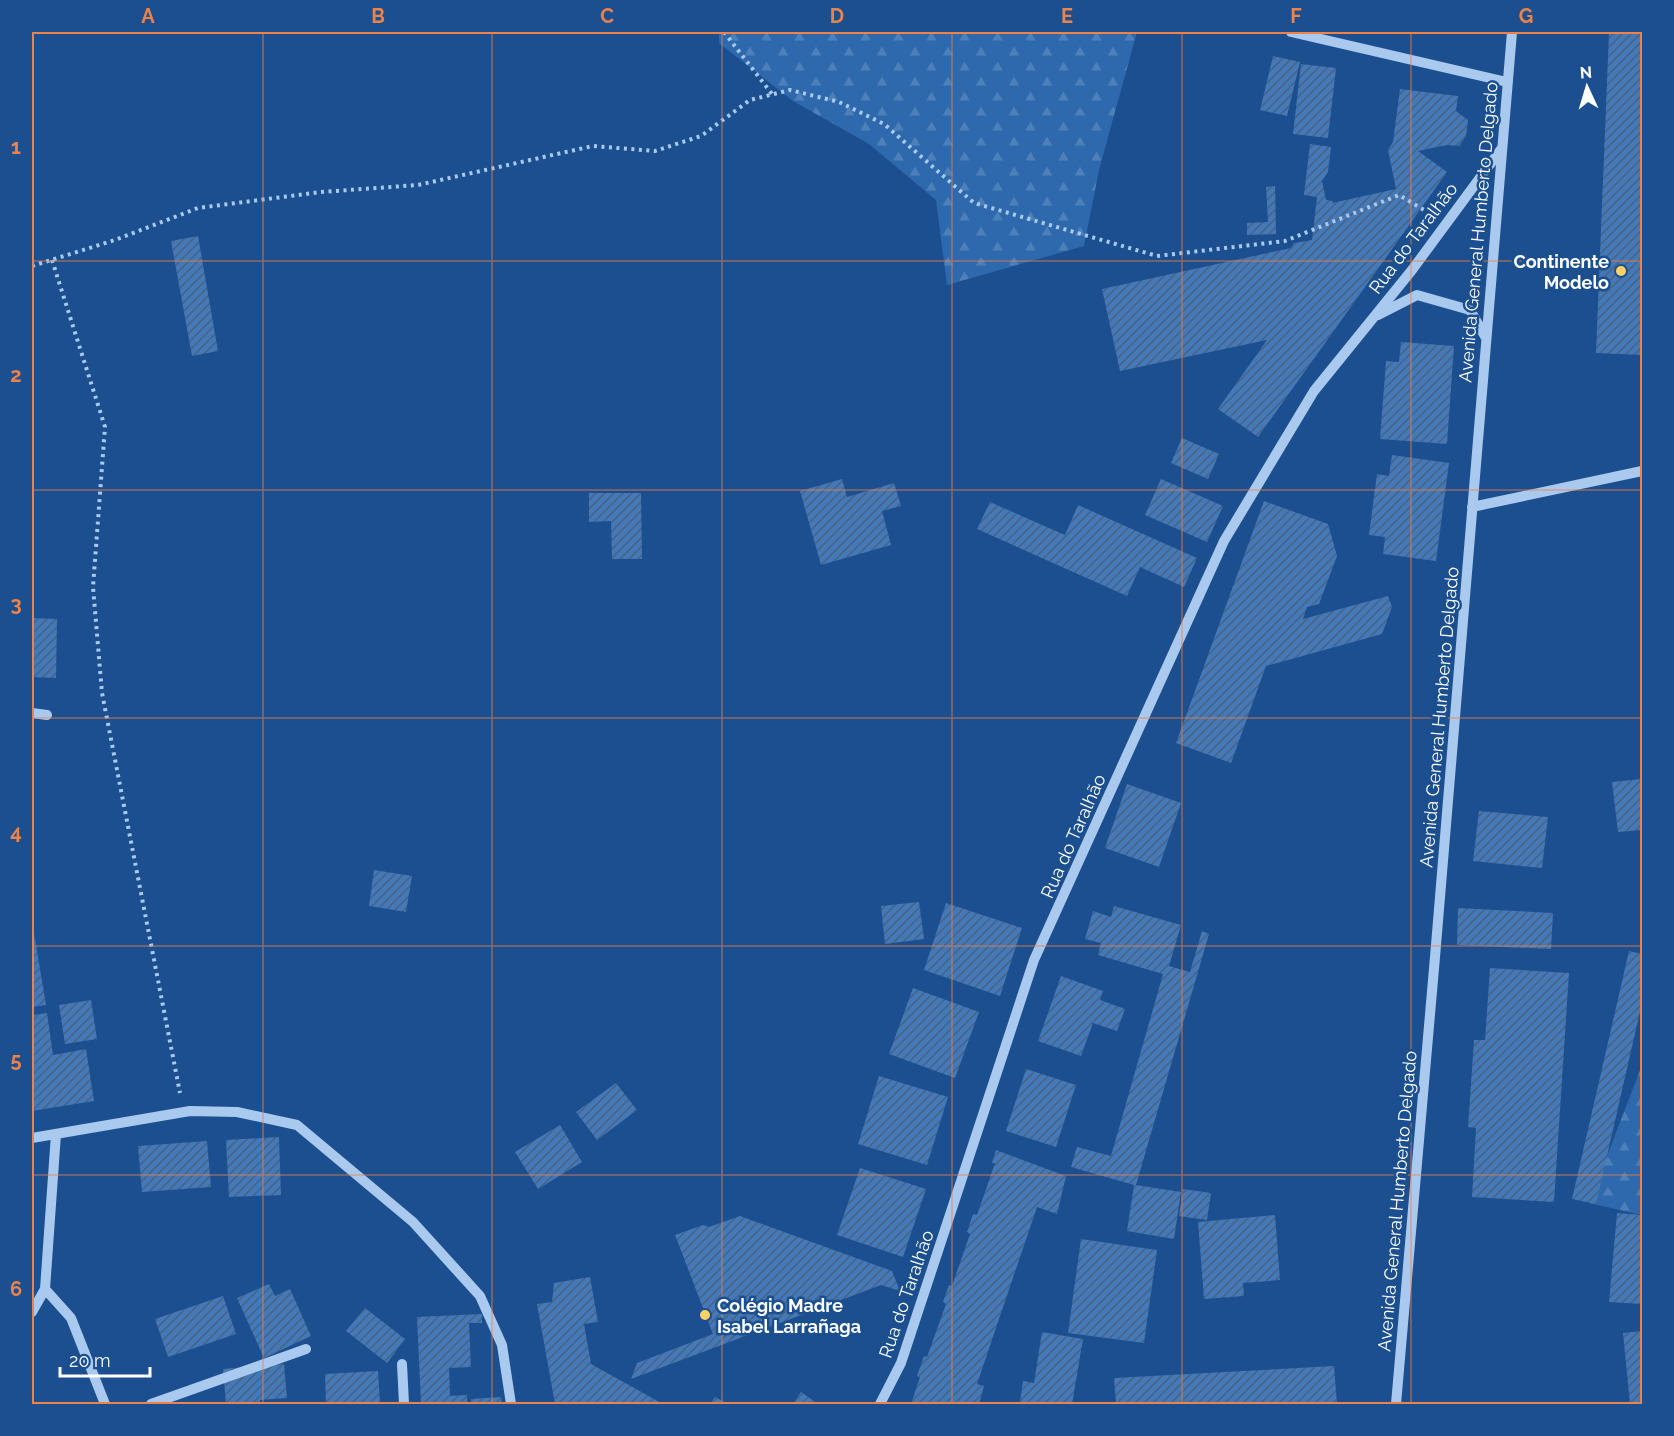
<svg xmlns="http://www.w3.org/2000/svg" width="1674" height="1436" font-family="Raleway,sans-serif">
  <defs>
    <pattern id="forest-firs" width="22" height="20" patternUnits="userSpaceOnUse" patternTransform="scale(1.5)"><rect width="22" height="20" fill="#2e69ad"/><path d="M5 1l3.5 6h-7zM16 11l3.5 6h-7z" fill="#4d80b9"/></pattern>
    <pattern id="building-hatch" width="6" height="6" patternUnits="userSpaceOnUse" patternTransform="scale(1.5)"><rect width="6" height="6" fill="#4478b7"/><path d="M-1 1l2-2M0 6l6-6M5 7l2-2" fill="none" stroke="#486282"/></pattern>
  </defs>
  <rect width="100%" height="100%" fill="#1b4f8f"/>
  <!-- forest -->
  <path fill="url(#forest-firs)" d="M719,32H1137L1099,170L1084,246L947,285L936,200L869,144L793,101L719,43Z
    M1642,1065V1215L1589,1203Z"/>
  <!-- building -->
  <path fill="url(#building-hatch)" d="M1609,32H1642V355L1596,353Z
    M1273,56L1300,62L1287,116L1260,110Z
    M1301,64L1336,68L1328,138L1293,134Z
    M1400,89L1458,96L1456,111L1468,120L1466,136L1459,146L1447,145L1418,151L1447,172L1258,437L1218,409L1267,340L1120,371L1102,289L1291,248L1294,243L1312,240L1317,197L1304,195L1310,144L1331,147L1328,172L1322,181L1326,200L1333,201L1332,203L1396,189L1388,150L1393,142Z
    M1275,186L1276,234L1247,235V223L1268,222L1266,187Z
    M198,236L218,351L192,356L171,241Z
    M1401,342L1454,346L1447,444L1380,439L1386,361L1399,362Z
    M1182,438L1219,454L1208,479L1171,463Z
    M1392,455L1449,463L1436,561L1383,554L1385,537L1369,535L1377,474L1389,476Z
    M842,479L847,497L894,483L901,506L882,511L891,545L821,565L800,491Z
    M1161,479L1223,506L1207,542L1145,515Z
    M589,493H641L642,559H612L611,521L589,522Z
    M1264,501L1328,524L1337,556L1319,604L1307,607L1303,619L1388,596L1392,607L1382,634L1266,666L1231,763L1176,743Z
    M990,502L1065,535L1078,505L1197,558L1184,587L1140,567L1127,596L977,529Z
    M32,618L57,619L56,678L32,677Z
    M1642,779V830L1618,832L1612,782Z
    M1127,784L1181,803L1159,867L1105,848Z
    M1479,811L1548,817L1542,868L1473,861Z
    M374,870L412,876L406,912L369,906Z
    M919,902L924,939L885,944L881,906Z
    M946,903L1022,928L1000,996L924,970Z
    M1114,906L1181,925L1169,966L1190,972L1202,931L1209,934L1136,1185L1181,1192L1174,1239L1127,1231L1134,1185L1071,1167L1077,1147L1111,1156L1163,974L1098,955L1101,943L1085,939L1093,911L1111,917Z
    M1458,908L1553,913L1551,949L1457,945Z
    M32,921L46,1005L32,1007Z
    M1629,951L1642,954V1003L1596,1204L1572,1199Z
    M1490,968L1569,973L1554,1202L1472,1197L1476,1128L1468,1127L1474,1040H1485Z
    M1061,976L1103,991L1100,1000L1125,1009L1117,1031L1093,1023L1081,1056L1038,1041Z
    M913,988L979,1012L955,1078L889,1054Z
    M91,1000L97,1039L65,1044L59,1005Z
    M47,1013L53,1055L86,1049L94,1101L32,1111V1015Z
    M1026,1069L1076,1085L1056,1147L1006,1131Z
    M879,1076L948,1097L927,1165L858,1144Z
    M616,1083L637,1110L597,1140L576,1112Z
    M560,1125L582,1162L538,1189L515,1152Z
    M279,1137L281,1195L229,1197L226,1140Z
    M207,1141L211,1187L142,1192L138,1146Z
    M996,1150L1066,1176L1057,1214L1037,1207L977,1384L984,1386L979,1404H911L920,1377L917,1376L924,1356L927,1357L946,1304L943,1302L949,1285L952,1286L970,1234L967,1232L973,1214L977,1215L995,1163H992Z
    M860,1168L926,1189L903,1257L837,1235Z
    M1183,1189L1211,1193L1207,1220L1179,1216Z
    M1617,1213L1642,1215V1304L1609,1302Z
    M1275,1215L1280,1280L1243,1283L1244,1296L1204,1299L1198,1222Z
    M740,1216L892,1271L900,1291L881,1285L631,1379L637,1363L713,1334L675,1235L703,1225L709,1227Z
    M1081,1239L1157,1250L1144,1343L1068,1333Z
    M590,1277L598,1322L584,1324L591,1364L663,1404H555L537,1304L552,1302L554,1283Z
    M269,1284L275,1296L290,1289L311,1336L264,1358L237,1298Z
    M223,1296L236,1334L168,1357L155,1319Z
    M365,1308L405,1339L387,1363L346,1331Z
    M482,1314V1323H469L471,1367L449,1368L450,1396L467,1395V1404H421L417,1317Z
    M1642,1331V1404H1630L1623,1333Z
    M1042,1332L1083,1339L1072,1404L1020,1403L1023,1381L1034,1383Z
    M284,1364L287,1398L260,1400V1404H226L223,1369Z
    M1334,1366L1337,1404H1203L1202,1402L1116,1404L1114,1378Z
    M378,1371L380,1404H326L325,1374Z
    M801,1392L818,1404H793Z
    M501,1397L502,1404H471V1399Z
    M715,1397L728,1404H710Z"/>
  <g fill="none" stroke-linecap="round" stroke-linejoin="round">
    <!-- path -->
    <path stroke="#a9c9ee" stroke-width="4" stroke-dasharray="3 4.5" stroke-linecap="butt" d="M724,32L772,94
      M52,260L105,427L93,587L102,693L180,1093
      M32,266L115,240L198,208L321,192L418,185L593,146L655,151L701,136L750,100L790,90L839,102L884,124L974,203L1157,256L1285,241L1399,195L1429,213"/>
    <!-- minor -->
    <path stroke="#a9c9ee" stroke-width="10" d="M1291,32L1507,82
      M1378,315L1417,295L1470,310L1486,338
      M1472,507L1642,471
      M32,713L47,715
      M32,1138L190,1111L237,1112L297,1125L413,1222L480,1296L502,1345L511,1404
      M45,1289L71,1318L105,1404
      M32,1312L45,1289L56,1134
      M402,1364L404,1404
      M151,1404L306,1349
      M880,1404L901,1363L1034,960L1224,541L1314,391L1412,270L1502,148
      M1396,1404L1435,957L1512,32"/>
  </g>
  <!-- grid -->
  <path fill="none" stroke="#ee8249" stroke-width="1.5" stroke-opacity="0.55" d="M263,32V1404M492,32V1404M722,32V1404M952,32V1404M1182,32V1404M1411,32V1404M32,261H1642M32,490H1642M32,718H1642M32,946H1642M32,1175H1642"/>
  <!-- markers -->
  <g fill="#ffd166" stroke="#1b4f8f" stroke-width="2">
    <circle cx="1621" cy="271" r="6"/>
    <circle cx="705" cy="1315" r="6"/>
  </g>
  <g text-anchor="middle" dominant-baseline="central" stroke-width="5" stroke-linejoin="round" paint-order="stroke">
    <!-- street labels -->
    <g font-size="18" fill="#fff" stroke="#1b4f8f">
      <text transform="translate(1478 232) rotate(-85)">Avenida General Humberto Delgado</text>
      <text transform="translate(1413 238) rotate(-53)">Rua do Taralhão</text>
      <text transform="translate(1439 717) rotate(-85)">Avenida General Humberto Delgado</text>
      <text transform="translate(1073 836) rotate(-66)">Rua do Taralhão</text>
      <text transform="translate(1397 1201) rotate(-85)">Avenida General Humberto Delgado</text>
      <text transform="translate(906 1294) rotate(-71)">Rua do Taralhão</text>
    </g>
    <!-- poi labels -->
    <g font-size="18" font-weight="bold" fill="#fff" stroke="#1b4f8f" text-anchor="end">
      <text x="1609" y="261">Continente<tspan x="1609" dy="21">Modelo</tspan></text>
      <text x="717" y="1305" text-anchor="start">Colégio Madre<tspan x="717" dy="21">Isabel Larrañaga</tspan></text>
    </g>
  </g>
  <!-- border -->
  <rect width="1674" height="1436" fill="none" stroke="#1b4f8f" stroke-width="66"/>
  <!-- north arrow -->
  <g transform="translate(1587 87) rotate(356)" stroke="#1b4f8f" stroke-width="4.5" paint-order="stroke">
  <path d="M0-4.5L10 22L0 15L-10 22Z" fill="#ffffff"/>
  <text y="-9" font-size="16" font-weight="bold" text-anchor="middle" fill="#ffffff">N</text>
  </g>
  <!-- scale -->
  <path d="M60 1367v9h90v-9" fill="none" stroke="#ffffff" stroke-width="3"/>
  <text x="69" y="1367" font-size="18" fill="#ffffff" stroke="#1b4f8f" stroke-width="4.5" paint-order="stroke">20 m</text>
  <rect x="33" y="33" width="1608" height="1370" fill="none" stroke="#ee8249" stroke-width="2"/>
  <g font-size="20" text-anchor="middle" font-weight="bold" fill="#ee8249">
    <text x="148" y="23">A</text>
    <text x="378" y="23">B</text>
    <text x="607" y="23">C</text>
    <text x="837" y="23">D</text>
    <text x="1067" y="23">E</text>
    <text x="1296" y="23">F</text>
    <text x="1526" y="23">G</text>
    <text x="16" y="154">1</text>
    <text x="16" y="382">2</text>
    <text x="16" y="611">3</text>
    <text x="16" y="839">4</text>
    <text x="16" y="1067">5</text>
    <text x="16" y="1296">6</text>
  </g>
</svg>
